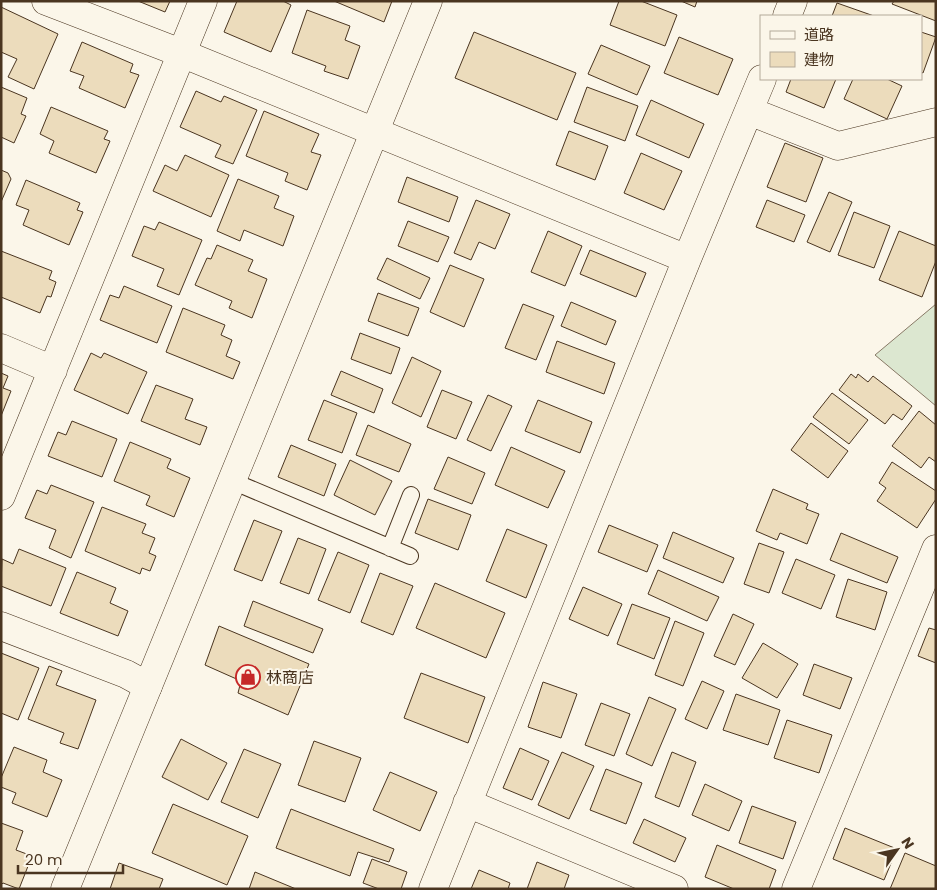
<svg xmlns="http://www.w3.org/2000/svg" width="937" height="890" font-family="Poppins,'Noto Sans JP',sans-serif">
  <rect width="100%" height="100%" fill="#fbf6e9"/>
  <!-- green -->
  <path fill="#dce7d0" stroke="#887966" d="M936,304V406L875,355Z"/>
  <!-- building -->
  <path fill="#ecdcbc" stroke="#4a3520" d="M138,1H170L165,12Z
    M237,1H283L291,5L271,52L224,32Z
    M334,1H392L384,22Z
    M619,1H641L677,15L665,46L610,25Z
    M681,1H697L695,7Z
    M894,1H936V21L892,4Z
    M837,3L874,16H832Z
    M1,7L58,34L34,89L8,77L17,59L1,52Z
    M307,10L350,26L345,40L360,46L348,79L324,71L326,66L292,53Z
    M474,32L576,73L557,120L455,78Z
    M921,32L936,37L923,73L921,72Z
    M679,37L733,59L718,95L664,73Z
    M82,42L133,64L130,72L139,75L125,108L79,88L84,76L70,71Z
    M601,45L650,66L637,95L588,74Z
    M791,79H836L824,108L786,92Z
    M853,79H887L902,86L887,119L844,99Z
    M1,87L27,98L21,114L26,116L14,143L1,137Z
    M587,87L638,106L625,141L574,122Z
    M196,91L221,102L224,96L257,110L233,164L215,157L221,145L180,127Z
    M651,100L704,124L689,158L636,135Z
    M51,107L108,131L104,139L110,141L96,173L49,153L54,141L40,134Z
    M264,111L319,134L311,152L321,155L307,190L285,181L288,173L246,156Z
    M569,131L608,146L595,180L556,165Z
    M785,143L823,158L806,202L767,187Z
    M641,153L682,171L664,210L624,193Z
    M185,155L229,175L211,217L153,191L165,165L177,171Z
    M1,170L8,173L11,179L1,202Z
    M407,177L458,197L449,222L398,202Z
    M238,179L279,196L274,208L294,216L283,246L244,230L240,241L217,231Z
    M26,180L80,203L77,210L83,212L69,245L23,225L29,210L16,205Z
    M829,192L852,202L830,252L807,242Z
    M476,200L510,214L495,249L479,242L471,260L454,253Z
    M767,200L805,215L794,242L756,227Z
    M854,212L890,226L874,268L838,255Z
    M408,221L449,237L438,262L398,246Z
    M159,222L202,240L179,295L157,286L164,269L132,256L144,226L155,230Z
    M548,231L582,246L565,286L531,272Z
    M899,231L936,246V261L922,297L879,280Z
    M217,245L253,260L248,271L267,279L252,318L229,308L232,301L195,285L207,258L211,259Z
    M590,250L646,273L636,297L580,274Z
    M1,251L52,271L49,279L56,282L51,297L47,296L40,313L1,297Z
    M387,258L430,278L420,299L377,279Z
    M450,265L484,279L464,327L430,312Z
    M124,286L172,306L157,343L100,320L110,295L119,298Z
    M378,293L419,308L408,336L368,321Z
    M571,302L616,321L606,345L561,326Z
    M523,304L554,316L536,360L505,348Z
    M183,308L225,325L221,335L232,340L226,356L240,362L233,379L166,352Z
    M360,333L400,348L391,374L351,359Z
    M557,341L615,363L604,394L546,372Z
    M91,353L101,358L104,353L147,372L128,414L74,390Z
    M412,357L441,371L421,417L392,403Z
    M341,371L383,389L374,413L331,395Z
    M1,373L8,376L3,388L11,391L1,416Z
    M851,374L856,378L858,374L868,382L873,376L912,406L902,420L893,414L885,424L839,390Z
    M156,385L193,399L185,419L207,427L200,445L141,421Z
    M442,390L472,402L456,439L427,427Z
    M832,393L868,420L849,444L813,417Z
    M488,395L512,406L491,451L467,440Z
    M324,400L357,413L342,453L308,440Z
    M538,400L592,422L580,453L525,431Z
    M919,411L936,425V462L929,457L921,468L892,446Z
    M72,421L117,439L102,477L48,456L58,432L66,435Z
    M811,423L848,451L828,478L791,450Z
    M368,425L411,444L399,472L356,455Z
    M130,442L171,459L167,468L190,478L174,517L146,505L150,496L114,481Z
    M291,445L336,464L324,496L278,477Z
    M511,447L565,471L548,508L495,485Z
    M448,457L485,473L472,504L434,489Z
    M350,460L392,481L375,515L334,495Z
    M892,462L936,491V499L917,528L877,501L886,488L879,483Z
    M51,485L94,502L71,558L49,548L56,530L25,518L37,490L47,494Z
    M773,489L808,504L806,509L819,514L807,544L780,533L777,540L756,531Z
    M428,499L471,515L458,550L415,533Z
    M102,507L146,524L142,533L155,538L149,553L156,556L150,571L142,568L140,574L85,551Z
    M254,520L282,531L262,581L234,570Z
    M609,525L658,545L647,572L598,552Z
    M507,529L547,545L526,598L486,581Z
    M673,532L734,558L723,583L663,558Z
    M841,533L898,557L887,583L830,560Z
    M298,538L326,549L309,594L280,583Z
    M759,543L784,552L769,593L744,584Z
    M19,549L66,568L51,606L1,586L2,559L13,564Z
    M338,552L369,565L350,613L318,600Z
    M796,559L835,575L821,609L782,593Z
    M658,570L719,597L707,621L648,594Z
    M77,572L116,588L110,603L128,611L118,636L60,613Z
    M380,573L413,586L393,635L361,622Z
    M848,579L887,592L875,630L836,617Z
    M435,583L505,613L486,658L416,628Z
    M583,587L622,604L608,636L569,619Z
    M253,601L323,629L313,653L244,626Z
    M632,604L670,618L654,659L617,644Z
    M733,614L754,624L735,665L714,656Z
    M675,621L704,633L683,686L655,675Z
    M219,626L309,664L288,715L238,693L241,681L205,665Z
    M929,628L936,630V663L918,656Z
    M763,643L798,664L777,698L742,678Z
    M1,653L39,668L18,720L1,713Z
    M814,664L852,678L840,709L803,695Z
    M49,666L62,671L56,685L96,700L78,749L60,743L64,733L28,719Z
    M421,673L485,697L468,743L404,718Z
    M702,681L724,691L707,729L685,719Z
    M543,682L577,694L561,738L528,727Z
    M736,694L780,710L768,745L723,730Z
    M649,697L676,709L652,766L626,754Z
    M601,703L630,714L614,756L585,745Z
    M787,720L832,735L819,773L774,758Z
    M181,739L227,763L208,800L162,777Z
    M314,741L361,758L345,802L298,785Z
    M14,747L47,760L43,772L62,780L47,817L12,803L16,793L1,787V778Z
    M520,748L549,761L532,800L503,788Z
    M244,749L281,764L258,818L221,802Z
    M562,752L594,766L569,819L538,805Z
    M672,752L696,762L679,807L655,797Z
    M606,769L642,783L626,824L590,810Z
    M390,772L437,792L420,831L373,810Z
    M705,784L742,801L729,831L692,815Z
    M173,804L248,836L227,885L152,853Z
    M752,806L796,822L783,859L739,843Z
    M291,809L394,849L389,862L358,852L350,876L276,848Z
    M644,819L686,838L675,862L633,843Z
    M1,823L23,831L16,850L32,856L19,889L3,883L1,885Z
    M845,828L897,849L884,880L833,859Z
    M717,845L776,870L769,889H734L705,877Z
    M905,853L936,866V889H890Z
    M372,859L407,872L401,889H379L363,883Z
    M537,862L569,875L564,889H527Z
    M119,863L163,879L159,889H110Z
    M479,870L510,883L508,889H471Z
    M255,872L296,889H249Z"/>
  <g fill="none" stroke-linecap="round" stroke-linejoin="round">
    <defs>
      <path id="lane" d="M232,481L410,556
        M390,548L411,495"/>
      <path id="street" d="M46,1L181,53L687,259
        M787,16L793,1
        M749,111L838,146L936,122
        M1,348L53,370
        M1,496L203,1
        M1,626L126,674L148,686
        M467,803L674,889
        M433,889L687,259L762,79
        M796,889L936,549"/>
      <path id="secondary" d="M65,889L428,1"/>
    </defs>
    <!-- lane casing -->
    <use href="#lane" stroke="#4a3520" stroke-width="18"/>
    <!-- street casing -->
    <use href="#street" stroke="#4a3520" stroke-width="29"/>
    <!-- secondary casing -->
    <use href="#secondary" stroke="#4a3520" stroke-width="29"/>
    <!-- lane -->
    <use href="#lane" stroke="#fbf6e9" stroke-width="16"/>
    <!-- street -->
    <use href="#street" stroke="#fbf6e9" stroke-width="28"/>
    <!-- secondary -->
    <use href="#secondary" stroke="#fbf6e9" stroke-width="28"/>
  </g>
  <!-- icons -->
  <defs>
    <symbol id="shop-ring" viewBox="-11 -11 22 22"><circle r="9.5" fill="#fbf6e9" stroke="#c62828" stroke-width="1.5"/><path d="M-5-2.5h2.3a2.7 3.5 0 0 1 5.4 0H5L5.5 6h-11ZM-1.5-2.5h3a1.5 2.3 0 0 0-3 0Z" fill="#c62828"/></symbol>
  </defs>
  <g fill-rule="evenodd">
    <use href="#shop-ring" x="234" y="663" width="28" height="28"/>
  </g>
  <g text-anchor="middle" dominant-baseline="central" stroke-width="4" stroke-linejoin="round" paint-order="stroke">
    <!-- poi labels -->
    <g font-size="16" fill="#4a3520" stroke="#fbf6e9" text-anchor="start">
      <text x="266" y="677">林商店</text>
    </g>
  </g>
  <!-- border -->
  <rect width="937" height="890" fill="none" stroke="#4a3520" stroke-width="5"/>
  <!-- legend -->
  <rect x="760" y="15" width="162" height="65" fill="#fbf6e9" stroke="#b4a999"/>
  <rect x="770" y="31" width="25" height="8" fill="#fbf6e9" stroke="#b4a999"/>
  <text x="804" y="40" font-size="15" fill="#4a3520">道路</text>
  <rect x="770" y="52" width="25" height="15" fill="#ecdcbc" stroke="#b4a999"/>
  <text x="804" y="65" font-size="15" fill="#4a3520">建物</text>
  <!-- north arrow -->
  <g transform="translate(897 850) rotate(57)" stroke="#fbf6e9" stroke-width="4" paint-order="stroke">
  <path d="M0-4L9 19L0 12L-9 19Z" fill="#4a3520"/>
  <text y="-8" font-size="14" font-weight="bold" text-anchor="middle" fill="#4a3520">N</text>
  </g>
  <!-- scale -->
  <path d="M18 865v8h105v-8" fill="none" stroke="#4a3520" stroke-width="2.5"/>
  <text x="25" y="865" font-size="15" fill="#4a3520" stroke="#fbf6e9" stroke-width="4" paint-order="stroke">20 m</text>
</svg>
